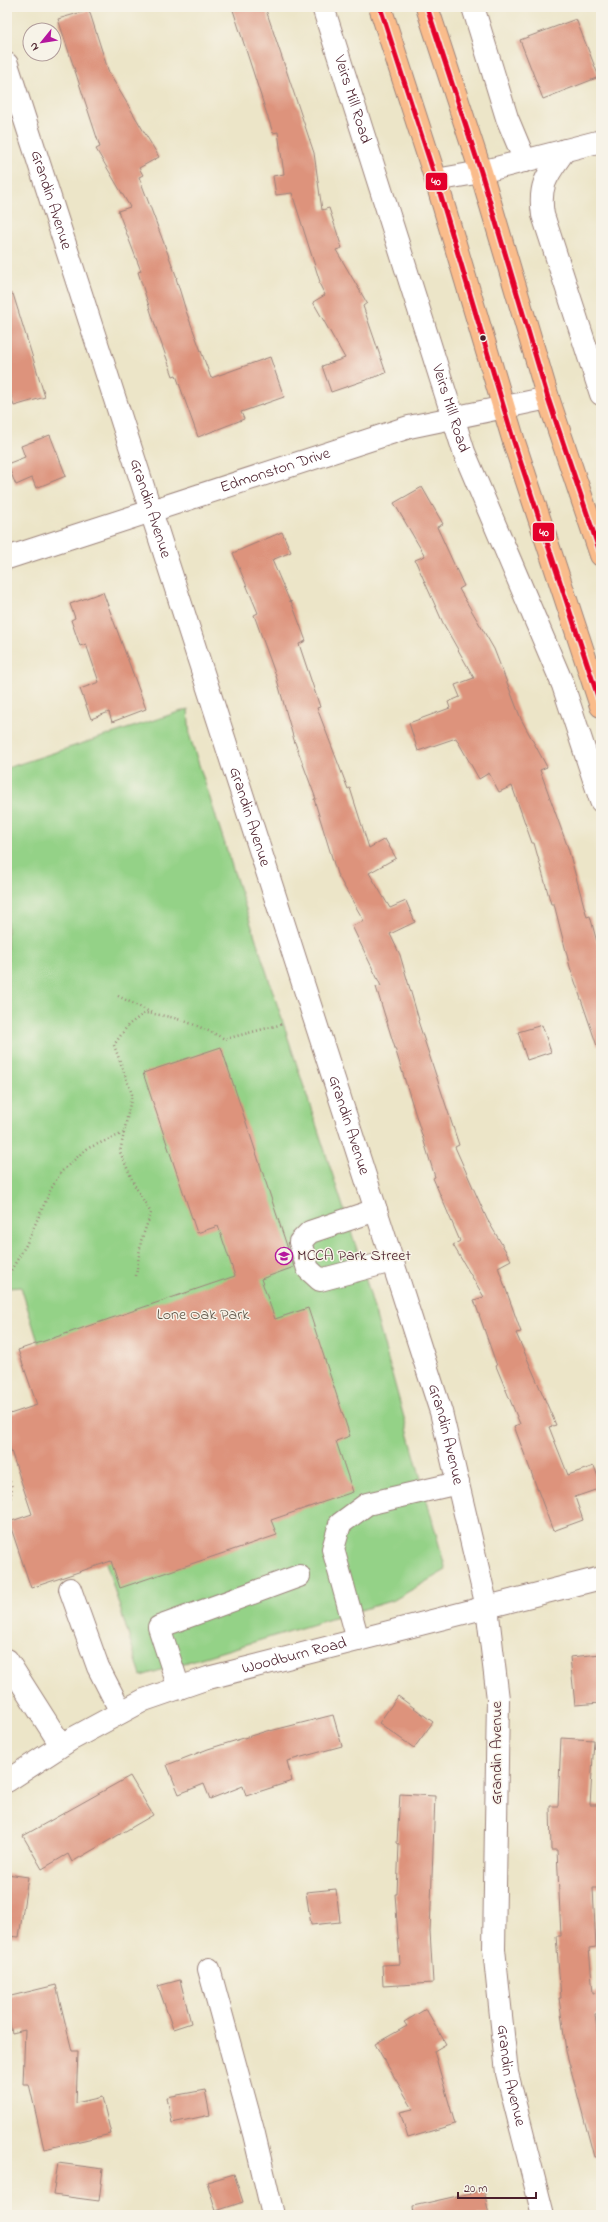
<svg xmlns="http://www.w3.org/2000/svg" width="608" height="2222" font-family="'Indie Flower',sans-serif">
  <rect width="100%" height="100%" fill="#f7f3e8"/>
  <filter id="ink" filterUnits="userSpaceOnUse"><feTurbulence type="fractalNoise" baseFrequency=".025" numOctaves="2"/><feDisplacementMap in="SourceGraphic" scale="8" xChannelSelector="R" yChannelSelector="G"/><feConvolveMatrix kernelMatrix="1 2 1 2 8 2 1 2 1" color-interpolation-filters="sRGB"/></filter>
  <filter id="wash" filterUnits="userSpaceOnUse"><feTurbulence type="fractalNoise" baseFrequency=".012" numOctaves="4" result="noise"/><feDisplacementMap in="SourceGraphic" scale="16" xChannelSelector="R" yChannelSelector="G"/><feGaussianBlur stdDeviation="0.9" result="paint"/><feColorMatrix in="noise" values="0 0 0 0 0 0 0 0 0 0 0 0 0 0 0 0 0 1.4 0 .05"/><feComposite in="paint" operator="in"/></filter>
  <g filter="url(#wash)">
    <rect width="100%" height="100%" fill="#ece5c8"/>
    <!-- green -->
    <path fill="#94d287" stroke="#6f7859" d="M188,709L190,737L362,1265L446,1570L394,1600L141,1676L21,1287L7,1288V768Z"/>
    <g id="blocks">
      <!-- building -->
      <path fill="#dd937b" d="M232,7H265L314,153L322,210L329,208L342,248L336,250L367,303L363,306L386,373L331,392L322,366L345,358L313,302L325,295L319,283L320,282L292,193L276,195L273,176L284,174L278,132L273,133Z
        M89,10L109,73L159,157L139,168L143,175L139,177L177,278H176L186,311L211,378L270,357L284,397L241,412L244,419L198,437L176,375L173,376L158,334L138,272L141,271L118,211L130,207L96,149L100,147L58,19Z
        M576,19L599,77L543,99L520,40Z
        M13,294L45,397L14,406L7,382V295Z
        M50,435L66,476L36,488L32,478L16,485L7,464L25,457L21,446Z
        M422,487L443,524L437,527L464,586L459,589L494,649L521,719L547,767L540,770L568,848L587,917L590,916L601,957V1045L597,1046L570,967L554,904H551L534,843H532L512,786L499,792L489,773L479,779L456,738L418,751L409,723L450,708L448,702L460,697L455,685L474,678L443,623L415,560L425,556L394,503Z
        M282,532L291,552L272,560L290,602L291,601L306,641L299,644L320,707L317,708L348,789L350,788L369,848L385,839L396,858L369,873L390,908L406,901L415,922L390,934L400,955L419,1020L418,1021L459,1145L455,1147L487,1219L511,1260L498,1267L521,1332L516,1333L556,1425L549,1427L568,1475L594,1466L601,1485V1488L575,1497L583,1520L553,1531L514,1426L520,1424L496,1366H497L474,1300L484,1297L453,1245L460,1241L433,1178L435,1177L376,987L381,986L352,926L364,921L337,874L314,799H316L294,740L276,676L254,615L258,613L233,553Z
        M103,592L146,709L112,722L109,712L91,719L80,689L99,682L86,644L80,646L71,620L75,618L70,604Z
        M542,1025L551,1052L527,1060L518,1032Z
        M221,1047L294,1267L261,1279L275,1319L308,1308L350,1436L336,1441L353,1492L271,1520L277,1535L120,1588L111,1561L31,1588L9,1522L32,1514L7,1439V1415L37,1405L18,1350L235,1276L218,1226L197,1233L143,1073Z
        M601,1654V1703L575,1705L570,1657Z
        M398,1696L433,1722L414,1748L379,1723Z
        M333,1715L342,1746L287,1761L292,1781L246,1796L243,1786L210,1799L204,1784L179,1794L167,1765L208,1749L270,1730V1731Z
        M561,1738L594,1740L590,1805H601V1888H593L596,1947L589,1948L593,1993L601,1992V2013L595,2014L601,2061V2156L594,2157L566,2051L559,1998H561L556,1936H561L557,1850H551L550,1806H558Z
        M130,1776L153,1815L72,1862L68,1854L42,1869L23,1836Z
        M400,1794L435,1796L430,1931L433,1983L383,1986L382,1965L400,1964L395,1894H397L399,1844L397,1843Z
        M7,1874L28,1877L19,1937L7,1936Z
        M336,1889L340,1922L311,1925L306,1892Z
        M180,1980L191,2023L173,2029L158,1986Z
        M56,1985L72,2051H78L76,2103L102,2097L111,2134L44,2149L29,2084H23L25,2030L12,2033L7,2013V1997Z
        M426,2009L446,2044L434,2051L455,2124L408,2138L400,2112L413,2109L375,2044L407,2026L404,2022Z
        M205,2090L210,2115L172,2123L167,2097Z
        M58,2163L103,2169L99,2201L53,2195Z
        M234,2174L243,2202L216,2211L207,2182Z
        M484,2190L489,2215H414L413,2206Z"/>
    </g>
  </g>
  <g filter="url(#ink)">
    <use href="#blocks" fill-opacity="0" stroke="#9b827a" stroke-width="1"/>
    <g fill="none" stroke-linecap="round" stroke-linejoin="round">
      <defs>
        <g id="minor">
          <path id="s1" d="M323,7L464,452L563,685L601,801"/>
          <path d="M473,7L507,118L525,161"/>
          <path id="s2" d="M7,64L441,1412L487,1607L498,1699L494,1949L507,2073L543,2215"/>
          <path d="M565,150C548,174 538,184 543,215L601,394"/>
          <path d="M436,180L481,172L601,141"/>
          <path id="s3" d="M7,558L409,427L548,398"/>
          <path d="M376,1210L310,1232L300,1242L308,1269L320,1280L392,1261"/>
          <path d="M70,1589L98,1667L121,1712"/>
          <path d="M358,1640L333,1549L340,1524L367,1504L458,1483"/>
          <path d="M7,1660L61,1745"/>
          <path d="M179,1688L159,1627L299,1576"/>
          <path id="s4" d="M7,1781L70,1740L144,1700L208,1678L601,1578"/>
          <path d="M209,1969L254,2134L273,2215"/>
        </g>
        <path id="major" d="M380,7L436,180L514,442L601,706
          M427,7L481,172L548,398L601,555"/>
      </defs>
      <!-- minor casing -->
      <use href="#minor" stroke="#9b827a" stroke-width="24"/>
      <!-- major casing -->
      <use href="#major" stroke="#9b827a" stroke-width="24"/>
      <!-- path -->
      <path stroke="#9b827a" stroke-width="2.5" stroke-dasharray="1 3" stroke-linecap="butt" d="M118,996L152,1013
        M136,1276L141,1241L151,1213L135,1186L120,1152L132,1094L114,1045L128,1025L145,1013C177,1016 197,1025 225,1039L283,1024
        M7,1277L26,1245L51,1189L61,1172L86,1149L124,1133
        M7,1474L12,1487L8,1517"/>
      <!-- minor -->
      <use href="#minor" stroke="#fff" stroke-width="22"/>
      <!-- major -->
      <use href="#major" stroke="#fabc8b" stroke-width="22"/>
      <defs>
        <path id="bus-1" d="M380,7L436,180L514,442L601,706
          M427,7L481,172L548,398L601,555"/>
      </defs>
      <!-- bus-1 casing -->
      <use href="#bus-1" stroke="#f7f3e8" stroke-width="8"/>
      <!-- bus-1 -->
      <use href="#bus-1" stroke="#e4002b" stroke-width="5"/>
    </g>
  </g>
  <!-- icons -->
  <defs>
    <symbol id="school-ring" viewBox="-11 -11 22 22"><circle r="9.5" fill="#f7f3e8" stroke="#b5179e" stroke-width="1.5"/><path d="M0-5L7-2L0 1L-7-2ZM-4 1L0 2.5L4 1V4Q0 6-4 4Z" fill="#b5179e"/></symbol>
  </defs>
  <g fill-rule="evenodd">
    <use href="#school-ring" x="274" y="1246" width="20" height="20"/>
  </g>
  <!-- markers -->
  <circle fill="#4a1f2b" stroke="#f7f3e8" stroke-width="1.5" cx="483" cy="338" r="3.5"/>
  <g text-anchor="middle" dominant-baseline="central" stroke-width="3" stroke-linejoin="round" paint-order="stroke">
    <!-- street labels -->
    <g font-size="16" fill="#4a1f2b" stroke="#f7f3e8">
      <text stroke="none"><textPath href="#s1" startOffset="97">Veirs Mill Road</textPath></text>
      <text stroke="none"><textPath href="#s2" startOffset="143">Grandin Avenue</textPath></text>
      <text stroke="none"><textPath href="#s1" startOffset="421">Veirs Mill Road</textPath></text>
      <text stroke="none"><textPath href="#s3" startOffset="282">Edmonston Drive</textPath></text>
      <text stroke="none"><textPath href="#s2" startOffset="467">Grandin Avenue</textPath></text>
      <text stroke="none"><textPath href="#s2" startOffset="791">Grandin Avenue</textPath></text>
      <text stroke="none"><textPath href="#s2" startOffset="1115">Grandin Avenue</textPath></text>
      <text stroke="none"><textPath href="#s2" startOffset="1439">Grandin Avenue</textPath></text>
      <text stroke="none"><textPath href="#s4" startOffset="316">Woodburn Road</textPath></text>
      <text transform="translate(497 1753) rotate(-90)">Grandin Avenue</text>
      <text stroke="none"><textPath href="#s2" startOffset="2087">Grandin Avenue</textPath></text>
    </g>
    <!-- poi labels -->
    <g font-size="16" fill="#4a1f2b" stroke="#f7f3e8" text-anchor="start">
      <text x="297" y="1256">MCCA Park Street</text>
    </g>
    <!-- park labels -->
    <g font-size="16" fill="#605547" stroke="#f7f3e8">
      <text x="203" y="1315">Lone Oak Park</text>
    </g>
  </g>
  <g stroke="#f7f3e8" stroke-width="1.5">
    <rect x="425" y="172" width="23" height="19" rx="4" fill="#e4002b"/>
    <rect x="532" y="522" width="23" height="20" rx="4" fill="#e4002b"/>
  </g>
  <g font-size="11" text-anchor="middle" font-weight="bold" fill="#fff">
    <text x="436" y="185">40</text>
    <text x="544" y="536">40</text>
  </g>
  <!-- margin -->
  <rect width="608" height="2222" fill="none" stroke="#f7f3e8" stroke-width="24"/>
  <!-- north arrow -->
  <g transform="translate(42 42) rotate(240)"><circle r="19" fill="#f7f3e8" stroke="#b29e9c"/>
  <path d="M0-3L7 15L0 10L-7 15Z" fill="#b5179e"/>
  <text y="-6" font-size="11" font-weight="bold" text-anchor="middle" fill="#4a1f2b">N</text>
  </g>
  <!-- scale -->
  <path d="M458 2192v6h78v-6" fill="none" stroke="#4a1f2b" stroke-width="2"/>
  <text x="464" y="2192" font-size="12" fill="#4a1f2b" stroke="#f7f3e8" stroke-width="3" paint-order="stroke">20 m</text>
</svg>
